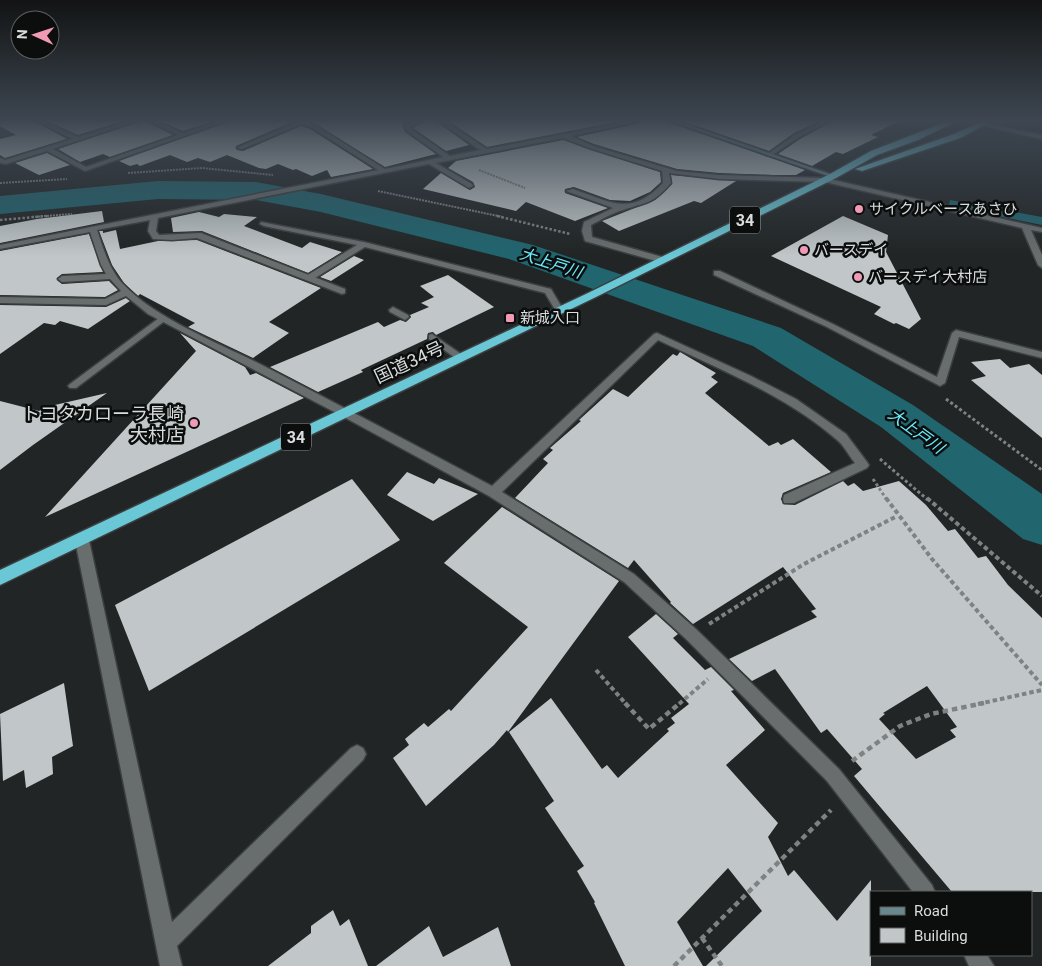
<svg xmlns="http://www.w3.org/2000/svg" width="1042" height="966" font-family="Roboto,'Noto Sans JP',sans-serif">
  <rect width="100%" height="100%" fill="#212525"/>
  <!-- water -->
  <path fill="#21656f" d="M950,200L1042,217V225L949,206Z"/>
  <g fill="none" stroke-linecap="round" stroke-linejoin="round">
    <!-- river -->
    <path fill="#21656f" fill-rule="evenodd" d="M158,181L256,182L321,194L533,245L781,328L913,405L1042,494V545L1023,539L881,427L753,346L509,259L321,212L256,200L158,199L0,214V196Z"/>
  </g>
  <!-- building -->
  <path fill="#c1c7c8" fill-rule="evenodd" d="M0,121H34L67,139L5,158L0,155V139L16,135L0,126Z
    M47,121H124L78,135Z
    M140,121H145L173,135L110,157L103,154L80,162L58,149Z
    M159,121H214L183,131Z
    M229,121H291L292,122L236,146L237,150L243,151L301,126L310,129L373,169L331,177L327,170L312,176L296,169L293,170L278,164L266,169L259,168L227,155L210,162L198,158L187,162L170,155L140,166L137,164L130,166L119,161Z
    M309,121H413L402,123L405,132L436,154L385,167Z
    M425,121H436L469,145L446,151L413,128Z
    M448,121H622L487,147Z
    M643,121H667L805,170L796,175H774L719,173L677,169L594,144L577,137L641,123Z
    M682,121H820L794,133L769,151Z
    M833,121H899L871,135L878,137L843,154L836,152L812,166L778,154L800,139Z
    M563,140L660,172L661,182L650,192L630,201L610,200L574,187L565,189V193L608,208L575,221L526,202L516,211L423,189L441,173L470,190L475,187L473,182L448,168L456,161Z
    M47,153L70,165L39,175L15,163Z
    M671,175L736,181L701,203L694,201L619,231L602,221L655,200L672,184Z
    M102,211L104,222L0,243V226L37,219Z
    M199,212L219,217L224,214L257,217L244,226L302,248L310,242L342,252L308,273L202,231L173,232L171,218Z
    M843,216L888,235L886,252L921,319L909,329L896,323L894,324L874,314L881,307L771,256Z
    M116,230L120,249L158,241L197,240L321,288L269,322L289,333L253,358L188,327L195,323L140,294L138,296L124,283L112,265L99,231H103V233Z
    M89,234L103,272L62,274L57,278V280L62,284L109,281L118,290L105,297L0,295V251Z
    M354,256L364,260L331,281L320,277Z
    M448,275L494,307L436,335L433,332L428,333L427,339L361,370L363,372L318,392L270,367L378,322L384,327L400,320L406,322L411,317L410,315L429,307L421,303L434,297L420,286Z
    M126,298L130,301L88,329L60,321L55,325L44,323L0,354V305L106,307Z
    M180,333L245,367L250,375L256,373L304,398L45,517L196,351Z
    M680,352L716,373L711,377L718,382L705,393L769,446L778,442L781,445L793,439L831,472L783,493L781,499L783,504L795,505L843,481L848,486L854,483L863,491L899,481L926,505L948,531L955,529L978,558L986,556L1008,585L1042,618V892H952L854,776L862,769L827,729L821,733L775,669L752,681L729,659L817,617L811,611L816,609L783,567L693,624L670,603L671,602L634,560L628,568L515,498L548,463L543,459L553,450L550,448L581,421L579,420L613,389L628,397L673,354L677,356ZM927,686L957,727L950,730L956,737L916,759L879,719L885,714L883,713Z
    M1000,359L1010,368L1029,364L1042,375V438L971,380L986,376L971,362Z
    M107,393L33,445L0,470V401L39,411L46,407Z
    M407,472L434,484L439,478L478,494L433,521L387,495Z
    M352,479L400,540L149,691L115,605Z
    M502,507L619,581L508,732L507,730L494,745L426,806L393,758L409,745L405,739L424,723L428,727L449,709L451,711L528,627L444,563Z
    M656,614L678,634L673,638L705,670L711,667L734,690L731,691L765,730L726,765L778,823L768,837L788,876L794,870L837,921L871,880V966H706L762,911L728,868L677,922L703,966H625L594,903L595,902L577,871L584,866L545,808L554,801L509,732L551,698L602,769L607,765L618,778L669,731L667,729L675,723L671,718L689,704L628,637Z
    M64,683L73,746L52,757L53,774L26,788L24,770L3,781L0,714Z
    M333,910L340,926L349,919L368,966H268L311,933V926Z
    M429,926L443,957L498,927L511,966H376Z"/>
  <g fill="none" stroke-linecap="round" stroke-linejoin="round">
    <defs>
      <path id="lane" d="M261,222L364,242L551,289L564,311L560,314L557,313L545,293L365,247L312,280H306V276L357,245L264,226L260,224Z
        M714,271H720L833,324L937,377L952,333L956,330L1042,352V358L959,337L945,383L940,386L827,327L714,275Z
        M393,307L408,315L409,317L405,320L390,312L389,310Z
        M163,315L167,318L166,320L76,388H70L68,386L70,384Z
        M432,334L464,356V360H458L429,339V335Z"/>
      <path id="street" d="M36,121H43L78,137L130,121H138L53,149L86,167L178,135L147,121H155L183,133L219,121H227L85,171L47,151L6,164L0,163V158L5,160L72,139Z
        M293,121H304L315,125L385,169L443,157L407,131L404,124L423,121L410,126L411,129L450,156L480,150L438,121H445L487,149L630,121H641L571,136L593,146L677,171L719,175L825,178L1042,228V232L1031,230L1042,255V268L1038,265L1022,228L825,182L719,179L669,173L671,183C653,204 647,202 623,210C612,213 601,220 591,225L592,237L666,258L667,260L663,263L585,241L582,231L584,222L613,208L566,191L573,189C611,202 631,217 663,183L662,171L589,148L563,138L436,163L472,184L473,186L469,188L429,164L158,218L156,231L159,235L201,233L345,289V293L342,294L197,238L172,240L153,239L148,231L150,220L97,230C104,250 109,269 123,284C155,318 218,343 260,364C338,404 415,445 492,486L654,334L657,333L751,376L796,399L846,434L867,462L869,465L867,468L794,503H784L783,499L784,495L855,463C849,456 844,445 836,439C785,395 719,369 658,340L502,492L634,574L697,630L839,769L932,885L935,892H913L827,781L687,640L624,582L489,496L342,416L148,314L126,296L106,305L0,303V297L105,299L121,291L110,279L62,282L58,279L62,276L106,274L101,265L90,232L0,249V245L378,170L311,127L301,124L242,149L237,148L295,123Z
        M824,121H831L799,137L771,156L766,155L795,135Z
        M963,121H973L1042,135V139Z
        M82,534L87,536L89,540L172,922L351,748L357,745L363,748L366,754L363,760L177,946L182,966H160L75,540L77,536Z
        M964,955H987L994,966H969Z"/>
      <path id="secondary" d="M669,121H677L836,176L831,177Z"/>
      <path id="highway" d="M948,121H957L918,140L877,155L836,178L596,297L0,585V570L588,293L830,174L871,151Z
        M983,121H992L960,138L862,171L855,169L954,134Z"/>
    </defs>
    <!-- lane casing -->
    <use href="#lane" stroke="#3c3f40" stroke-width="3"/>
    <!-- street casing -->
    <use href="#street" stroke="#3c3f40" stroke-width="3"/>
    <!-- secondary casing -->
    <use href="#secondary" stroke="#3c3f40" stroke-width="3"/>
    <!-- highway casing -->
    <use href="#highway" stroke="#3c3f40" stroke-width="3"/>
    <!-- path-far4 -->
    <path stroke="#7e8282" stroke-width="2" stroke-dasharray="2 1" stroke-linecap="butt" d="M479,170L525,188
      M128,173L202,168L273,175
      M0,183L67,179
      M378,191L503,217
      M32,217L72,214"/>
    <!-- path-far3 -->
    <path stroke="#7e8282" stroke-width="2.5" stroke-dasharray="2.5 2" stroke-linecap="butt" d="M497,216L570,234
      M0,220L47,216"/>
    <!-- path-far2 -->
    <path stroke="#7e8282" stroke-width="3" stroke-dasharray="3 2.5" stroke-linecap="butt" d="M946,399L1042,470
      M880,459L928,500
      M873,479L887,500"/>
    <!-- path-far1 -->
    <path stroke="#7e8282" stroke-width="4" stroke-dasharray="4.5 3" stroke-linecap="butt" d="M886,498L932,559L1042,685
      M927,498L1042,596
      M709,624L804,564L897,516
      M596,670L626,704
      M679,704L708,679
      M978,704L1042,690"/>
    <!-- path -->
    <path stroke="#7e8282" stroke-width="4.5" stroke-dasharray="5.5 4" stroke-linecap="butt" d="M625,703L649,729L680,703
      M852,761L900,726L931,714L984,703
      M702,938L722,966
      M674,966L831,810"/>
    <!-- lane -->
    <use href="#lane" fill="#686d6e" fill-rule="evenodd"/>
    <!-- street -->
    <use href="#street" fill="#686d6e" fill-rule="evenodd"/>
    <!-- secondary -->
    <use href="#secondary" fill="#68888d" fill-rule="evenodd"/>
    <!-- highway -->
    <use href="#highway" fill="#69c7d6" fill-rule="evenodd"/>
  </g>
  <!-- sky -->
  <linearGradient id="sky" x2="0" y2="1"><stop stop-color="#121414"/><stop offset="0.47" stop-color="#3d4651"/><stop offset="1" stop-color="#3d4651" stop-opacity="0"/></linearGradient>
  <rect width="1042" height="256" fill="url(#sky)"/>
  <!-- markers -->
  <g fill="#f09ab6" stroke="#0c0e0e" stroke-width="2">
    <circle cx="859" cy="209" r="5"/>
    <circle cx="804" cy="250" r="5"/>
    <circle cx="858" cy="277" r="5"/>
    <rect x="505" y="313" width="10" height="10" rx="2.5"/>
    <circle cx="194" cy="423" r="5"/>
  </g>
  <g text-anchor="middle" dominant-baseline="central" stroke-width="5" stroke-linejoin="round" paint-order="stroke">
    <!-- far-poi labels -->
    <g font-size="15" fill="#d9dcdc" stroke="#0c0e0e" text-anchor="start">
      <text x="869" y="209">サイクルベースあさひ</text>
      <text x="814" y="250">バースデイ</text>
      <text x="868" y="277">バースデイ大村店</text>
      <text x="520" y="318">新城入口</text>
    </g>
    <!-- shield labels -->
    <g fill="#0c0e0e" stroke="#9c9e9e" stroke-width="1">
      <rect x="730" y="206.5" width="30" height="27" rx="4"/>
      <rect x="281" y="423.5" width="30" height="27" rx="4"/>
    </g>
    <g font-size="16" font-weight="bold" fill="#d9dcdc">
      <text x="745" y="220">34</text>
      <text x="296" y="437">34</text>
    </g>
    <!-- far-water labels -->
    <g font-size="16" font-style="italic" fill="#6debff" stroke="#0c0e0e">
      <text transform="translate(551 263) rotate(18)">大上戸川</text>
      <text transform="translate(916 431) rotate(36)">大上戸川</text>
    </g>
    <!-- street labels -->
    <g font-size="18" fill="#d9dcdc" stroke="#0c0e0e">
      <text transform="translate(409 362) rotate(-25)">国道34号</text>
    </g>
    <!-- poi labels -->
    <g font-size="18" fill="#d9dcdc" stroke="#0c0e0e" text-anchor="end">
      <text x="184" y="413">トヨタカローラ長崎<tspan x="184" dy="21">大村店</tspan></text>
    </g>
  </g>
  <!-- legend -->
  <rect x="870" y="891" width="162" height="65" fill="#0c0e0e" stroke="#5e6060"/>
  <rect x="880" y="907" width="25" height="8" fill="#68888d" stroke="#5e6060"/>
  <text x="914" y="916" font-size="15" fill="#d9dcdc">Road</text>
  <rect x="880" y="928" width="25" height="15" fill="#c1c7c8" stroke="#5e6060"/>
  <text x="914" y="941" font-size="15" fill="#d9dcdc">Building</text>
  <!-- north arrow -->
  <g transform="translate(35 35) rotate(273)"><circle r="24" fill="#0c0e0e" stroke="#5e6060"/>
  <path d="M0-4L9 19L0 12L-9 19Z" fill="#f09ab6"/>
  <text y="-8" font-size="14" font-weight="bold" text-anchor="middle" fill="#d9dcdc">N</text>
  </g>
</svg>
